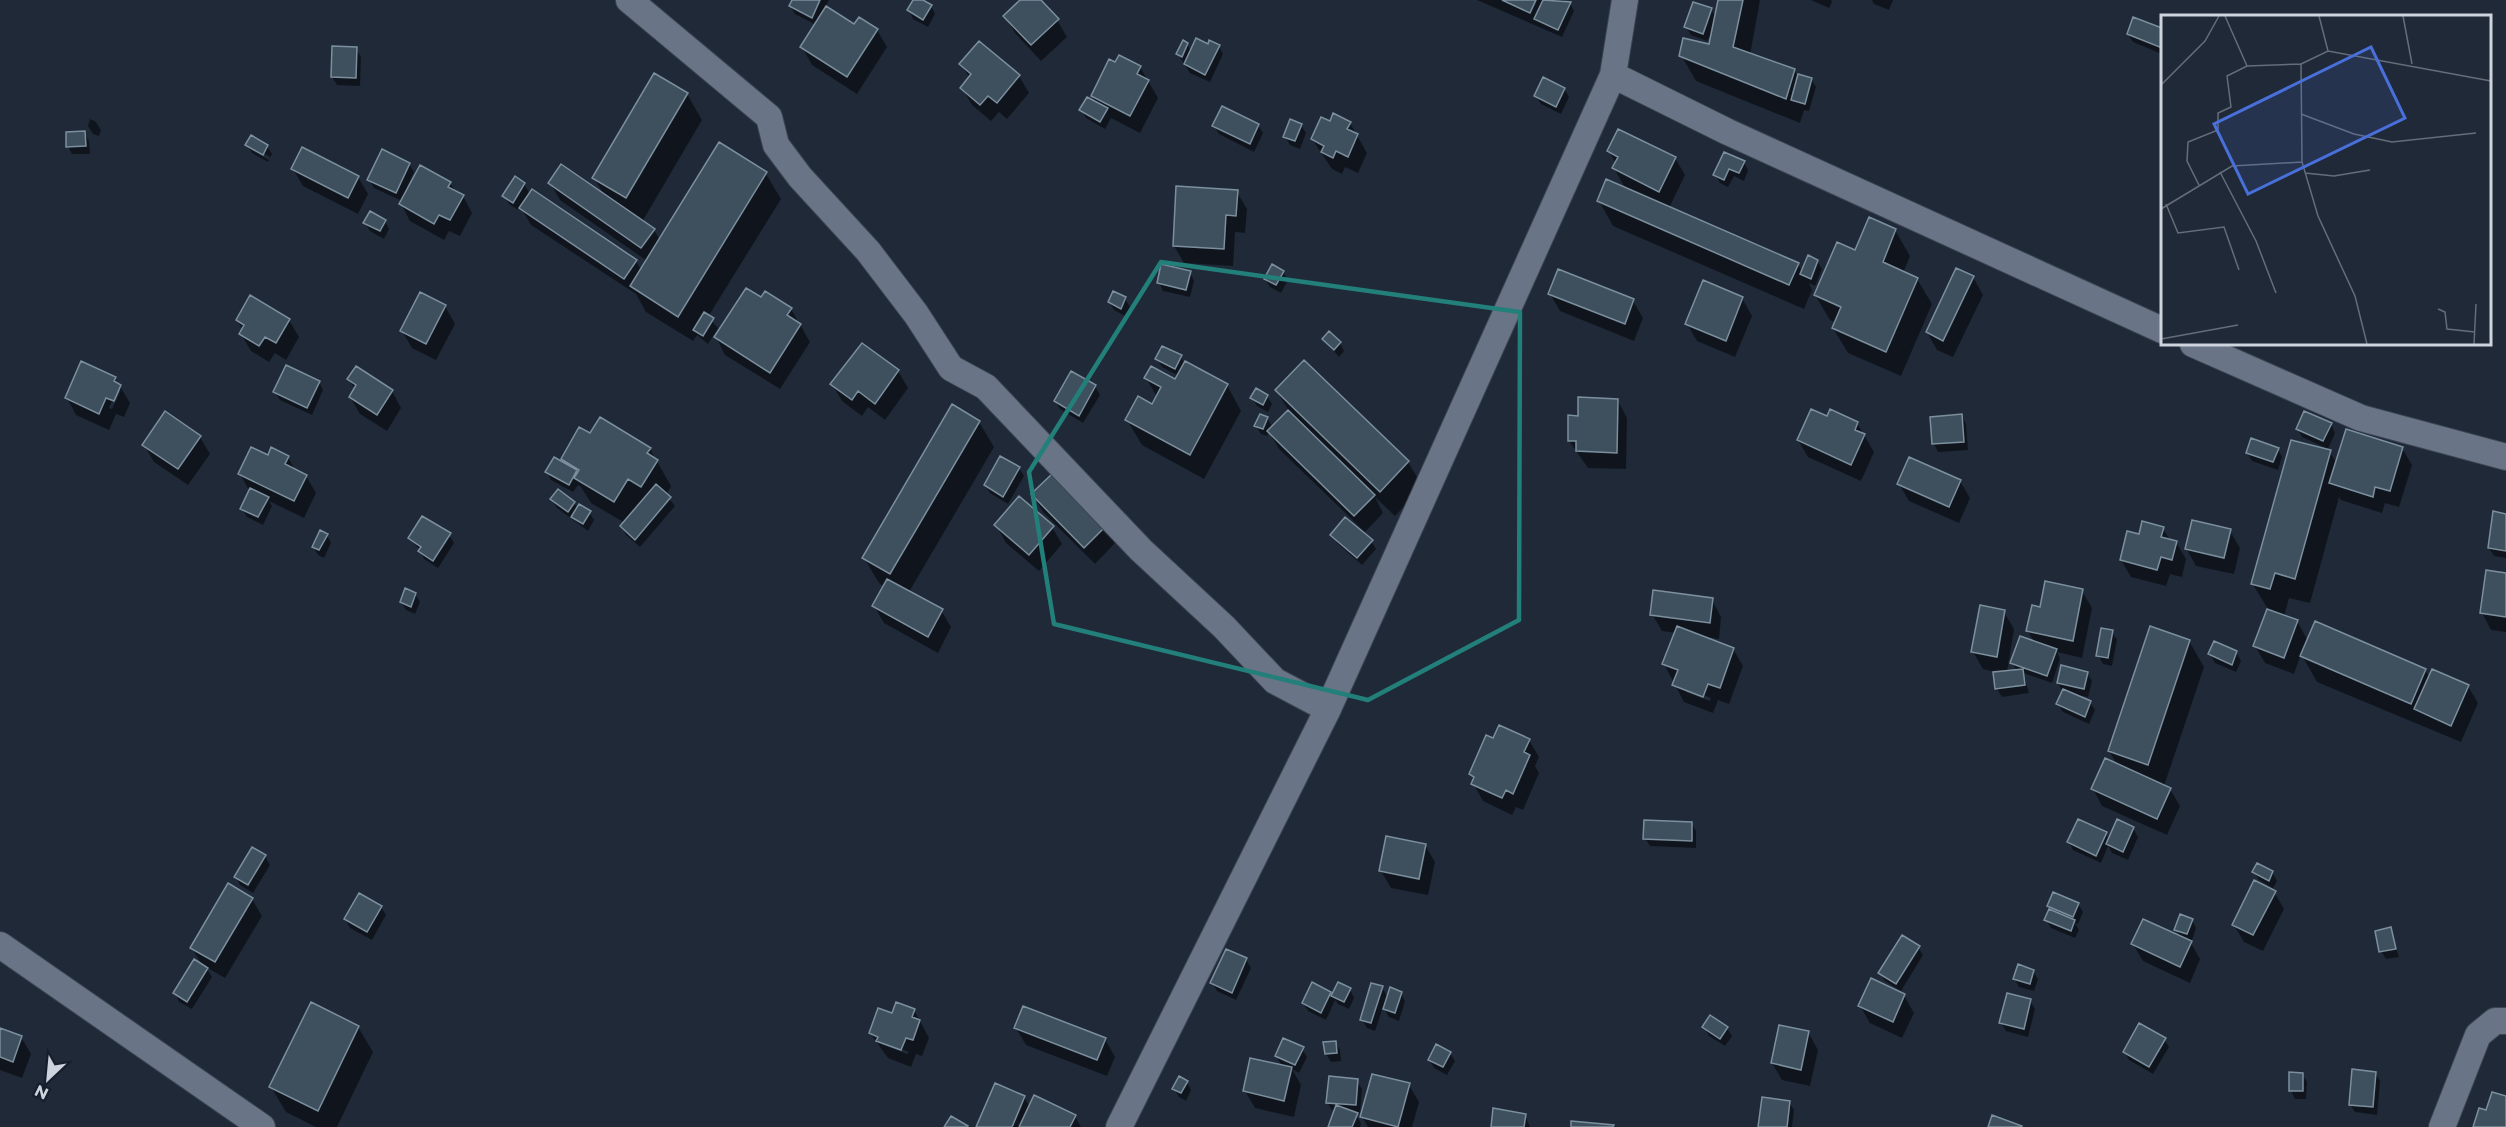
<svg xmlns="http://www.w3.org/2000/svg" width="2506" height="1127" font-family="Montserrat,sans-serif">
  <rect width="100%" height="100%" fill="#1f2938"/>
  <!-- shadow -->
  <path fill="#0007" fill-rule="evenodd" d="M793,0H829L825,7L854,26L877,30L887,47L857,94L812,65L802,47L816,25L795,14L790,6Z
    M915,0L931,6L935,14L928,27L913,19L909,10Z
    M1022,0H1038L1057,20L1067,37L1041,61L1015,33L1005,16Z
    M1477,0H1542L1544,3L1545,0H1563L1570,3L1574,11L1562,37Z
    M1719,0H1760L1750,55L1794,70L1799,78L1811,79L1816,87L1809,111L1804,110L1800,123L1696,81L1681,55L1710,46L1712,33L1707,41L1691,35L1686,27L1711,9L1716,17Z
    M1811,0H1831L1832,2L1829,8Z
    M1872,0H1893L1889,10L1874,4Z
    M2134,19L2162,29V54L2133,42L2128,34Z
    M1187,44L1191,51L1219,46L1223,54L1210,82L1190,73L1183,62L1178,54Z
    M356,49L361,57L360,86L337,85L332,77Z
    M961,64L1019,76L1029,93L1007,119L999,112L991,121L972,105L962,88L970,79Z
    M1140,67L1158,98L1140,133L1111,118L1105,129L1086,118L1081,110L1096,104L1092,96Z
    M1564,89L1569,97L1561,114L1541,104L1536,96Z
    M687,94L702,120L642,222L654,230L660,240L719,144L766,174L781,199L708,317L718,328L708,344L697,335L693,341L646,312L636,294L531,225L520,206L518,210L509,204L504,196L524,184L530,194L636,261L641,270L647,261L560,200L550,183L604,195L594,178Z
    M90,119L96,122L101,130L99,136L93,134L88,126Z
    M1331,122L1350,123L1367,153L1358,173L1345,167L1342,174L1332,169L1312,139Z
    M1258,125L1263,133L1254,152L1219,134L1214,126Z
    M1301,125L1306,133L1300,149L1290,145L1285,137Z
    M84,133L89,141L90,154H72L68,146Z
    M247,145L267,146L272,154L268,162L252,153ZM252,147L270,157L269,160L252,150Z
    M1609,151L1675,158L1685,175L1669,208L1798,264L1803,273L1817,261L1822,269L1815,286L1809,283L1812,290L1804,309L1613,226L1599,201L1625,188L1614,168L1616,164Z
    M1744,162L1748,170L1744,181L1734,176L1728,187L1720,183L1715,175Z
    M409,164L414,172L406,189L450,183L456,192L463,196L472,213L460,236L449,231L444,240L410,221L401,204L402,201L374,188L369,180Z
    M293,169L358,177L368,194L358,214L303,186Z
    M1237,192L1247,209L1245,233L1235,232L1233,266L1184,263L1174,246Z
    M385,221L389,229L384,239L370,231L365,223Z
    M1895,230L1910,256L1903,273L1917,279L1932,304L1901,376L1848,353L1833,328L1836,323L1830,320L1815,295L1856,252ZM1835,302L1847,311L1835,306Z
    M1190,272L1194,281L1190,297L1163,291L1159,282Z
    M1283,272L1288,280L1281,293L1270,287L1265,279Z
    M1973,277L1983,295L1953,357L1937,350L1927,332Z
    M1550,294L1633,301L1643,318L1634,341L1560,311Z
    M1742,298L1752,316L1735,357L1697,341L1687,324Z
    M1125,299L1130,307L1125,316L1114,310L1109,302Z
    M761,300L791,309L810,342L780,389L725,355L716,337Z
    M445,306L455,324L436,360L412,348L402,331Z
    M237,320H289L299,337L286,360L275,353L269,362L251,351L241,334L243,330Z
    M1324,339L1340,343L1344,351L1339,357Z
    M1181,357L1184,363L1227,385L1241,411L1204,479L1142,445L1127,420L1153,406L1157,397L1146,378L1175,381L1179,376L1162,367L1157,359Z
    M1304,362L1408,462L1423,487L1395,516L1375,497L1383,513L1365,532L1279,449L1269,432L1267,436L1261,434L1256,426L1267,418L1273,428L1289,411L1276,390Z
    M898,371L908,388L885,420L868,407L862,416L842,401L832,384Z
    M115,378L130,403L124,417L116,414L109,430L76,415L67,398ZM117,390H121L112,409L109,408Z
    M349,379L392,391L401,408L387,431L360,414L350,397L355,390Z
    M319,382L323,390L312,415L280,400L275,392Z
    M1095,386L1100,395L1083,423L1060,409L1055,401Z
    M1267,396L1272,404L1268,412L1257,406L1252,398Z
    M1618,401L1627,418L1626,469L1588,468L1569,441Z
    M1962,416L1966,424L1968,450L1938,452L1934,444Z
    M1827,418L1857,423L1874,452L1861,481L1808,457L1798,440Z
    M979,422L994,447L909,592L941,610L951,627L938,653L884,623L874,606L884,587L879,583L864,558Z
    M2331,424L2335,433L2328,449L2302,437L2298,429Z
    M591,435L650,449L671,486L666,495L675,506L640,547L626,535L622,527L625,523L591,503L581,487L578,485L573,492L551,480L547,472L566,466L562,459Z
    M200,437L210,454L188,485L154,462L144,445Z
    M2402,448L2412,465L2399,507L2385,503L2382,513L2341,500L2339,497L2310,603L2289,598L2284,617L2297,621L2308,641L2425,670L2430,678L2468,686L2478,703L2461,742L2317,682L2301,654L2294,674L2265,663L2255,646L2268,609L2252,583L2330,452L2337,464Z
    M2278,449L2282,457L2278,470L2252,461L2247,452Z
    M268,457H288L296,472L306,476L316,493L304,518L269,501L272,506L263,525L247,517L242,509L250,492L240,474Z
    M1019,468L1024,476L1008,504L990,493L985,485Z
    M1960,481L1970,498L1959,523L1909,501L1899,484Z
    M1033,495L1105,526L1115,543L1095,564L1043,512Z
    M552,500L574,503L578,509L589,512L594,520L588,531L557,508Z
    M2506,515V558L2494,556L2489,548Z
    M996,525L1052,527L1062,544L1039,571L1006,543Z
    M2163,529L2170,540L2176,542L2186,559L2182,577L2170,574L2166,586L2131,577L2121,560L2140,536Z
    M2230,531L2240,548L2234,574L2196,566L2186,548Z
    M327,535L331,543L324,558L318,555L313,547Z
    M449,535L454,543L438,568L424,559L420,550L409,538Z
    M1332,535L1371,541L1376,549L1362,565L1337,543Z
    M2506,574V632L2491,630L2482,613Z
    M2082,591L2092,608L2082,658L2057,652L2060,659L2052,683L2023,673L2029,693L2002,697L1997,689L1995,672L1983,669L1973,652L2004,612L2014,629L2007,672L2017,671L2012,663L2034,643L2028,631L2041,608Z
    M415,594L420,602L415,614L406,610L401,602Z
    M1712,600L1721,617L1719,639L1705,637L1733,649L1743,666L1729,704L1718,700L1713,713L1684,702L1664,664L1676,633L1662,631L1652,614ZM1686,688L1711,698L1710,701L1686,692Z
    M2112,632L2117,640L2112,666L2103,664L2098,655Z
    M2189,641L2204,667L2164,786L2170,789L2180,806L2167,835L2102,806L2093,789L2118,766L2109,751Z
    M2236,652L2241,661L2236,672L2215,663L2210,654Z
    M2087,673L2092,681L2088,697L2075,695L2090,702L2095,710L2089,724L2063,712L2058,704L2063,692L2058,683Z
    M1494,740H1529L1539,757L1535,766L1539,773L1523,810L1516,807L1512,815L1483,801L1473,783L1474,780L1470,774Z
    M1691,823L1696,831V848L1650,846L1645,838Z
    M2133,828L2138,837L2128,860L2112,853L2108,846L2101,863L2073,850L2069,842L2106,833L2109,840Z
    M1425,845L1435,862L1428,895L1391,888L1381,871Z
    M265,856L270,865L253,893L240,885L236,877Z
    M2254,872H2272L2277,881L2273,888L2259,880Z
    M2274,892L2284,909L2263,951L2244,942L2234,925Z
    M252,899L262,916L225,978L206,967L212,977L192,1009L179,1002L175,993L203,967L192,948Z
    M2078,904L2083,912L2078,924L2075,923L2079,930L2075,938L2051,928L2046,920L2053,913L2049,905Z
    M381,907L386,915L372,940L350,928L345,919Z
    M2192,920L2196,928L2191,943L2200,959L2190,983L2143,961L2133,944L2181,938L2176,930Z
    M2390,929L2399,957L2386,959L2381,951Z
    M1918,947L1923,955L1901,991L1885,981L1880,973Z
    M1246,959L1251,968L1236,1000L1217,991L1212,983Z
    M2033,971L2038,979L2034,991L2019,987L2014,978Z
    M1338,984L1350,989L1354,998L1349,1009L1338,1004L1335,1000L1326,1020L1308,1011L1303,1003L1330,993L1333,997Z
    M1382,987L1388,998L1401,993L1405,1001L1399,1021L1389,1017L1383,1007L1375,1031L1367,1028L1362,1020Z
    M1904,995L1914,1013L1902,1038L1870,1023L1860,1006Z
    M2030,1001L2035,1009L2028,1037L2006,1031L2001,1023Z
    M914,1010L929,1038L922,1056L916,1054L911,1067L888,1058L870,1033L892,1015ZM881,1041L909,1052L907,1054L881,1044Z
    M358,1027L373,1052L337,1127H316L286,1112L271,1087Z
    M1704,1027L1727,1028L1732,1036L1725,1046L1709,1036Z
    M1016,1028L1105,1039L1115,1057L1107,1076L1026,1045Z
    M0,1029L21,1037L31,1054L22,1078L0,1070Z
    M1808,1032L1818,1050L1810,1086L1782,1080L1772,1063Z
    M2164,1039L2169,1047L2153,1074L2129,1060L2125,1052Z
    M1335,1042L1340,1050L1341,1061L1331,1062L1326,1054Z
    M1302,1049L1307,1057L1299,1073L1292,1069L1301,1085L1294,1117L1255,1108L1245,1091L1282,1066L1276,1056Z
    M1450,1053L1455,1061L1447,1075L1434,1068L1429,1060Z
    M2375,1073L2380,1081L2377,1115L2355,1112L2350,1104Z
    M2302,1074L2307,1082L2306,1099H2295L2291,1091Z
    M1357,1081L1362,1089L1360,1113H1355L1361,1123L1360,1127H1330L1336,1111L1332,1110L1327,1102Z
    M1187,1082L1191,1090L1186,1101L1179,1097L1174,1089Z
    M1409,1085L1419,1102L1412,1127H1368L1362,1117Z
    M1024,1097L1030,1107L1075,1116L1081,1127H978Z
    M1789,1102L1794,1110L1792,1127H1760Z
    M1525,1115L1530,1127H1492Z"/>
  <!-- building -->
  <path fill="#3e505d" stroke="#7c8f9e" stroke-width="1.5" d="M792,0H820L812,18L789,6Z
    M913,0H923L932,5L923,20L907,10Z
    M1020,0H1041L1059,19L1031,45L1003,16Z
    M1502,0H1536L1530,13Z
    M1543,0L1571,2L1558,30L1534,19Z
    M1718,0H1743L1733,47L1795,69L1786,99L1679,56L1683,38L1709,44Z
    M1693,2L1712,8L1703,34L1684,27Z
    M826,6L854,24L859,17L878,29L847,77L800,47Z
    M2133,17L2162,28V48L2127,34Z
    M1196,38L1208,44L1209,40L1220,45L1205,75L1184,64Z
    M1183,40L1188,43L1182,57L1176,54Z
    M979,41L1020,75L997,103L988,96L980,105L960,88L971,74L959,64Z
    M332,46L357,47L356,78L331,77Z
    M1119,55L1141,66L1137,74L1149,80L1130,116L1091,96L1109,59L1115,62Z
    M654,73L688,93L626,198L592,178Z
    M1798,74L1812,78L1805,104L1791,100Z
    M1543,77L1565,88L1556,107L1534,96Z
    M1087,97L1108,108L1100,122L1079,110Z
    M1222,106L1259,124L1250,144L1212,126Z
    M1333,113L1351,122L1347,129L1358,134L1348,157L1336,151L1333,158L1321,152L1324,146L1311,139L1321,117L1330,121Z
    M1290,119L1302,124L1295,141L1283,137Z
    M1618,129L1676,157L1659,192L1612,168L1618,157L1607,151Z
    M85,131L86,146L66,147V132Z
    M251,135L268,145L263,155L245,145Z
    M719,142L767,172L678,317L630,286Z
    M302,147L359,176L348,198L291,169Z
    M382,149L410,163L396,193L367,180Z
    M1724,152L1745,161L1739,173L1729,169L1724,180L1713,175Z
    M561,164L655,229L641,248L548,183Z
    M420,165L451,182L448,187L464,195L450,220L439,215L434,224L399,204Z
    M515,176L525,183L513,203L502,196Z
    M1606,179L1799,263L1789,285L1597,201Z
    M1176,186L1238,190L1236,216L1226,215L1224,249L1173,246Z
    M532,189L637,260L624,279L519,208Z
    M370,211L386,220L380,231L363,223Z
    M1869,217L1896,229L1883,262L1918,278L1886,352L1832,328L1841,307L1814,295L1837,242L1855,250Z
    M1808,255L1818,260L1811,279L1800,274Z
    M1161,264L1191,271L1186,290L1157,283Z
    M1272,264L1284,271L1276,285L1264,279Z
    M1956,268L1974,276L1943,341L1926,332Z
    M1558,269L1634,299L1625,324L1548,294Z
    M1703,280L1743,297L1726,341L1685,324Z
    M746,288L761,297L765,291L792,308L787,315L801,324L770,373L714,337Z
    M1113,291L1126,297L1121,309L1108,302Z
    M420,292L446,305L426,344L400,331Z
    M250,295L290,319L276,343L265,337L259,346L239,334L244,325L236,320Z
    M704,312L714,318L703,336L693,330Z
    M1329,331L1341,342L1334,350L1322,339Z
    M862,343L899,370L875,404L858,391L852,400L830,384Z
    M1162,346L1182,355L1175,369L1155,359Z
    M1304,360L1409,461L1380,492L1275,390Z
    M81,361L116,377L114,381L121,385L114,401L106,398L99,414L65,398Z
    M1185,361L1228,384L1190,455L1125,420L1138,396L1152,404L1161,387L1144,378L1151,366L1175,379Z
    M286,365L320,381L307,408L273,392Z
    M356,366L393,390L377,415L349,397L356,385L347,379Z
    M1071,371L1096,385L1079,416L1054,401Z
    M1256,388L1268,395L1263,405L1250,398Z
    M1578,397L1618,399L1617,453L1576,451V441H1568V415L1578,416Z
    M952,404L980,421L890,574L862,558Z
    M1811,409L1827,416L1830,409L1858,422L1855,430L1865,434L1851,465L1797,440Z
    M1288,410L1375,495L1354,516L1267,431Z
    M165,411L201,436L178,469L142,445Z
    M2304,411L2332,423L2323,441L2296,429Z
    M1260,414L1268,417L1263,429L1254,426Z
    M1962,414L1964,442L1932,444L1930,417Z
    M600,417L651,448L647,453L658,460L641,487L628,479L614,502L574,478L579,470L561,459L579,427L590,433Z
    M2346,429L2403,447L2390,491L2375,487L2373,497L2329,483Z
    M2251,438L2279,448L2273,462L2246,453Z
    M2291,440L2331,450L2295,579L2275,573L2270,589L2251,584Z
    M251,447L268,455L271,447L289,456L285,464L307,475L294,501L238,474Z
    M1000,456L1020,467L1003,497L984,485Z
    M554,457L577,470L569,485L545,472Z
    M1909,457L1961,480L1949,507L1897,484Z
    M1054,472L1107,525L1084,548L1031,494Z
    M656,484L671,497L635,540L620,526Z
    M250,488L269,497L258,517L240,509Z
    M558,489L575,502L568,512L550,499Z
    M1019,496L1054,526L1029,555L994,525Z
    M579,504L591,511L583,524L571,517Z
    M2493,511L2506,514V551L2488,548Z
    M422,516L451,533L433,561L418,551L421,547L408,538Z
    M1345,517L1373,540L1357,558L1330,535Z
    M2192,520L2231,529L2224,558L2185,549Z
    M2142,521L2164,527L2161,537L2177,541L2172,560L2161,557L2157,570L2120,560L2127,531L2139,534Z
    M320,530L328,534L319,550L312,547Z
    M2486,570L2506,573V617L2480,613Z
    M887,579L943,609L928,637L872,606Z
    M2045,581L2083,589L2073,641L2026,631L2032,605L2040,607Z
    M405,588L416,593L411,607L400,602Z
    M1653,590L1713,598L1710,623L1650,615Z
    M1980,605L2005,610L1997,657L1971,652Z
    M2267,609L2298,620L2284,658L2253,646Z
    M2315,621L2426,669L2411,704L2300,656Z
    M1677,626L1734,648L1720,688L1708,684L1703,697L1672,685L1678,670L1662,664Z
    M2150,626L2190,640L2148,765L2108,751Z
    M2101,628L2113,630L2108,658L2096,656Z
    M2020,636L2057,649L2047,676L2010,663Z
    M2214,641L2237,651L2232,665L2208,654Z
    M2061,665L2088,672L2084,689L2057,683Z
    M2023,669L2025,685L1995,689L1993,672Z
    M2432,669L2469,685L2451,726L2414,709Z
    M2063,689L2091,701L2085,717L2056,704Z
    M1499,725L1530,739L1524,752L1530,755L1513,794L1506,790L1502,798L1471,784L1474,777L1469,774L1486,735L1493,738Z
    M2105,758L2171,788L2157,819L2091,789Z
    M2078,819L2107,832L2096,856L2067,842Z
    M2117,819L2134,827L2123,852L2106,844Z
    M1644,820L1692,822V841L1643,839Z
    M1386,836L1426,844L1419,879L1379,871Z
    M252,847L266,855L248,885L234,877Z
    M2257,863L2273,871L2269,881L2252,872Z
    M2254,880L2276,891L2253,935L2232,925Z
    M228,883L253,898L215,962L190,948Z
    M2053,892L2079,903L2073,917L2047,906Z
    M359,893L382,906L367,932L344,919Z
    M2049,909L2075,920L2071,931L2044,920Z
    M2180,914L2193,919L2187,934L2174,930Z
    M2143,919L2192,941L2180,967L2131,944Z
    M2391,927L2396,949L2379,952L2375,931Z
    M1902,935L1920,946L1896,984L1878,973Z
    M1226,949L1247,958L1232,993L1210,983Z
    M194,959L208,968L187,1002L173,993Z
    M2018,964L2034,970L2030,984L2013,979Z
    M1871,978L1905,994L1893,1022L1858,1006Z
    M1312,982L1331,992L1321,1013L1302,1003Z
    M1338,982L1351,988L1344,1002L1331,996Z
    M1371,983L1383,986L1371,1023L1360,1020Z
    M1390,987L1402,992L1395,1013L1383,1009Z
    M2007,993L2031,999L2024,1029L1999,1023Z
    M311,1002L359,1026L318,1111L269,1087Z
    M896,1002L915,1009L912,1017L920,1020L913,1040L906,1038L901,1050L876,1041L878,1037L869,1033L878,1008L892,1013Z
    M1023,1006L1106,1038L1097,1060L1014,1028Z
    M1710,1015L1728,1027L1720,1039L1702,1027Z
    M2139,1023L2166,1038L2149,1067L2123,1052Z
    M1779,1025L1809,1031L1801,1070L1771,1063Z
    M0,1028L22,1036L13,1062L0,1057Z
    M1283,1038L1304,1047L1295,1065L1275,1056Z
    M1336,1041L1337,1053L1325,1054L1323,1042Z
    M1436,1044L1451,1052L1443,1067L1428,1060Z
    M1250,1058L1292,1067L1284,1101L1243,1091Z
    M2352,1069L2376,1072L2373,1107L2349,1105Z
    M2289,1072L2303,1073V1091H2289Z
    M1372,1074L1410,1083L1398,1127L1360,1117Z
    M1179,1076L1188,1081L1181,1093L1172,1089Z
    M1329,1076L1358,1079L1356,1105L1326,1103Z
    M995,1083L1025,1096L1012,1127H976Z
    M2492,1092L2506,1096V1127H2473L2479,1108L2486,1110Z
    M1034,1095L1076,1115L1070,1127H1019Z
    M1762,1097L1790,1101L1787,1127H1758Z
    M1336,1105L1358,1113L1352,1127H1328Z
    M1493,1108L1526,1114L1524,1127H1491Z
    M1992,1115L2022,1126L2021,1127H1988Z
    M951,1116L968,1126L967,1127H944Z
    M1571,1121L1614,1125L1613,1127H1571Z"/>
  <g fill="none" stroke-linecap="round" stroke-linejoin="round">
    <defs>
      <path id="street" d="M629,0L769,117L776,145L800,177L868,251L916,314L951,368L986,387L1141,550L1224,627L1275,681L1328,709
        M1613,75L1728,132L2162,330
        M2193,344L2361,418L2506,457
        M0,945L262,1127
        M1119,1127L1328,709L1613,75L1625,0
        M2442,1127L2478,1035L2495,1021H2506"/>
    </defs>
    <!-- street casing -->
    <use href="#street" stroke="#3c4451" stroke-width="28"/>
    <!-- street -->
    <use href="#street" stroke="#697587" stroke-width="26"/>
  </g>
  <!-- marked area -->
  <path fill="none" stroke="#227f79" stroke-width="4.5" stroke-linejoin="round" d="M1161,262L1520,312L1519,620L1368,700L1054,624L1029,472Z"/>
  <!-- overview -->
  <g transform="translate(2161 15)">
    <rect width="330" height="330" fill="#1f2938"/>
    <path fill="none" stroke="#656d7a" stroke-width="1.5" d="M64,1L86,51M158,1L167,36M242,1L251,49M0,70L44,26L58,1M140,99L193,119L231,127L315,118M59,157L95,226L115,278M144,158L173,161L209,155M38,170L26,146L27,127L57,115V98L70,92L66,61L86,51L140,49M5,189L17,218L63,212L78,255M0,194L71,151L141,147M277,294L284,297L286,314L314,317M0,324L77,310M206,329L194,281L157,201L141,147L140,49L167,36L330,66M313,329L315,289"/>
    <path fill="#4970da" fill-opacity="0.15" stroke="#4970da" stroke-width="3" d="M210,32L244,103L87,179L53,109Z"/>
    <rect width="330" height="330" fill="none" stroke="#ced4de" stroke-width="3"/>
  </g>
  <!-- north arrow -->
  <g transform="translate(48 1079) rotate(206)" stroke="#161f2e" stroke-width="4.5" paint-order="stroke">
  <path d="M0-4.5L10 22L0 15L-10 22Z" fill="#ced4de"/>
  <text y="-9" font-size="16" font-weight="bold" text-anchor="middle" fill="#ced4de">N</text>
  </g>
</svg>
